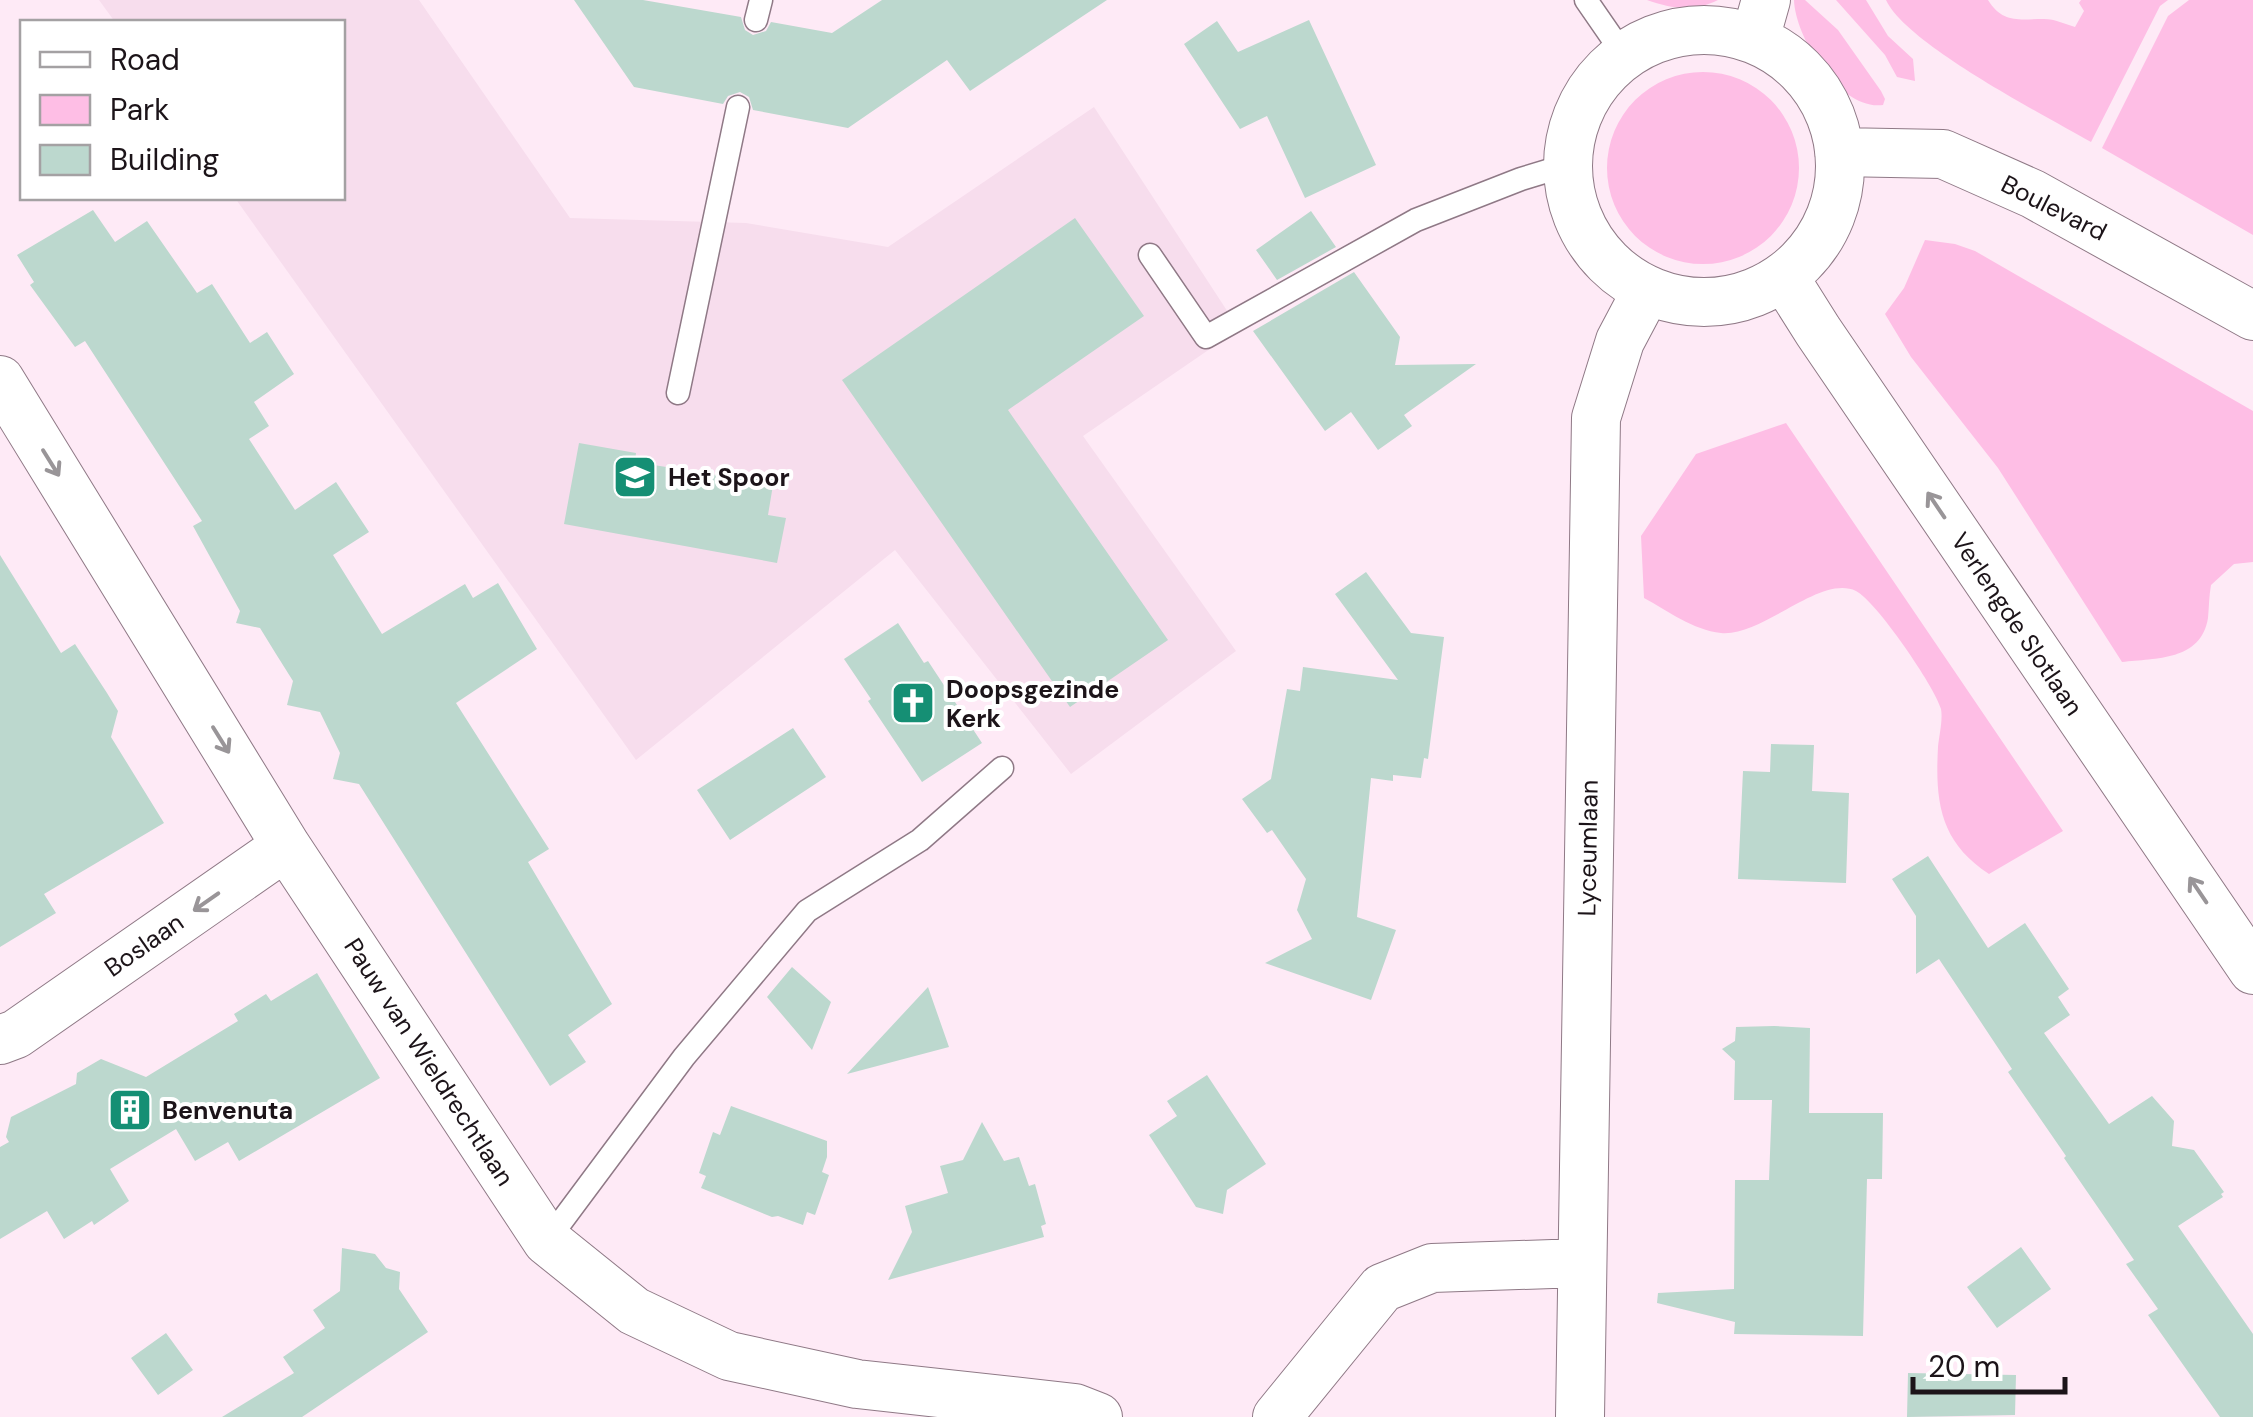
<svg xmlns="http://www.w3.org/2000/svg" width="2253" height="1417" font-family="'DM Sans',sans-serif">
  <rect width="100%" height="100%" fill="#feeaf6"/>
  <!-- built -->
  <path fill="#f7dded" d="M99,0H419L570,218L746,223L888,247L1094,107L1239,329L1083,436L1236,651L1071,774L895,550L636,760L235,198H342V22H115Z"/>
  <!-- green -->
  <path fill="#febee5" d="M1647,0H1718C1694,12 1672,9 1647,0Z
    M1794,0H1805L1838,30L1881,91L1885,99L1883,105C1840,111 1795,37 1794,0Z
    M1836,0H1866L1888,36L1913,59L1915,81L1897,77L1885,55Z
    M1886,0H1988C2003,24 2019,19 2044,19C2055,19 2065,24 2075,27L2084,11L2079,3L2081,0H2168L2160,6L2091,142C2044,115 1906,44 1886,0Z
    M2189,0H2253V235L2102,148L2168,16Z
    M1607 168a96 96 0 1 1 192 0a96 96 0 1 1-192 0Z
    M1925,240L1955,244L1975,251L2253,411V562L2234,564L2211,585C2209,596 2209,607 2208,618C2201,661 2156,658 2122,662L1998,468L1911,357L1885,314L1904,288Z
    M1786,423L2063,831L1989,874C1940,842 1935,802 1938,747C1939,736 1943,720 1941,709C1935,687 1876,601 1856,591C1820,574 1763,637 1721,633C1693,630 1668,611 1644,598L1641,536L1696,454Z"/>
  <!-- building -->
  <path fill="#bcd8ce" d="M574,0H643L741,17L745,30L753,35L766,31L771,22L832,33L882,0H1107L970,91L947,60L848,128L753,110L749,97L740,92L728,96L723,104L634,87Z
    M1309,20L1376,165L1305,198L1267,116L1240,129L1184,44L1217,21L1238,52Z
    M93,210L115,242L147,221L197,293L212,284L250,343L267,332L294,374L254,402L269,426L249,439L295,510L336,482L369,532L333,555L382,634L465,584L473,598L498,583L537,649L456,703L549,849L528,862L612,1004L568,1035L586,1062L550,1086L359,784L333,779L340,753L320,712L287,705L293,681L276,654L260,628L236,623L240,611L193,526L202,521L85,341L75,347L30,285L34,282L17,255Z
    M1311,211L1336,247L1277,280L1256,250Z
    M1075,218L1144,316L1008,410L1168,640L1070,707L842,380Z
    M1354,272L1400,337L1395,365L1476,364L1404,415L1412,426L1378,450L1351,412L1325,431L1253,331Z
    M579,443L636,453L635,462L716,475L717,468L774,479L768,515L786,518L777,563L564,524Z
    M0,555L61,653L75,644L107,693L118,711L111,737L164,823L44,894L56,913L0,947Z
    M1366,572L1411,633L1444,637L1428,759L1424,758L1421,778L1393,775V781L1371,778L1357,917L1396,930L1371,1000L1265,963L1312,939L1297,910L1306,879L1272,830L1267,833L1242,799L1271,779L1287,689L1300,691L1303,667L1398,680L1335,594Z
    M898,623L924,663L928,661L982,743L922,782L868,701L871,699L844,659Z
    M793,728L826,777L730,840L697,790Z
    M1771,744L1814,745L1812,791L1849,793L1846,883L1738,879L1743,771L1770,772Z
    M1928,856L1988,948L2025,923L2069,989L2058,997L2070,1015L2044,1033L2109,1124L2152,1096L2174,1121L2172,1146L2194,1150L2224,1192L2221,1194L2223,1197L2178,1226L2253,1334V1417H2220L2148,1315L2158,1309L2126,1264L2134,1260L2064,1158L2066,1156L2008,1072L2012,1069L1939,959L1916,974V916L1892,879Z
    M792,967L831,1002L812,1050L767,997Z
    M317,973L380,1078L239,1161L228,1142L195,1161L176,1129L110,1169L129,1201L94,1225L92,1221L64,1239L47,1211L0,1239V1147L9,1142L6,1137L11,1117L76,1084L77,1073L101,1059L146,1077L238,1021L234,1014L266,994L271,1001Z
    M928,987L949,1047L847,1074Z
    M1774,1026L1810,1028L1809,1113H1883L1882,1179H1867L1863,1336L1734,1334L1735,1322L1657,1303L1658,1293L1734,1289L1735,1180H1769L1772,1100H1734L1735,1061L1722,1049L1735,1041L1736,1027Z
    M1207,1075L1266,1164L1227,1190L1223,1214L1196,1207L1149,1135L1177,1116L1167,1101Z
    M731,1106L827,1141V1157L822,1172L829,1175L815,1215L807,1212L803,1225L778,1216L772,1217L701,1188L706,1176L699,1173L713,1132L720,1135Z
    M982,1122L1004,1161L1019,1157L1029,1186L1035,1184L1046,1224L1041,1226L1044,1237L888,1280L912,1232L905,1206L948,1193L940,1166L963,1160Z
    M2021,1247L2051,1289L1997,1328L1967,1287Z
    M342,1248L375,1254L386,1268L400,1272L399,1289L428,1332L302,1417H222L294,1373L283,1357L325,1328L313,1310L340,1291Z
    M166,1333L193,1370L158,1395L131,1358Z
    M1908,1373L2016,1375L2015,1415L1907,1417Z"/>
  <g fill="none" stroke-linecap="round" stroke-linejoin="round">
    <defs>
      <path id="lane" d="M1586,0L1624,55
        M756,20L761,0
        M1150,255L1206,337L1416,220L1521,179L1567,165
        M678,393L738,107
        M547,1241L684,1057L807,911L920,840L1002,768"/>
      <path id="street" d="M1568 166a136 136 0 1 1 272 0a136 136 0 1 1-272 0Z
        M1755,39L1766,0
        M1839,152L1943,154L2033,194L2253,316
        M1784,277L1818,331L2253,970
        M0,380L286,846L547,1241L634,1311L729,1356L857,1384L1075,1408L1098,1417
        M0,1040L16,1034L286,846
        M1277,1417L1382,1288L1432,1268L1581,1263
        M1580,1417L1596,418L1620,341L1647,290"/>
    </defs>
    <!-- lane casing -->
    <use href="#lane" stroke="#8f7986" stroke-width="25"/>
    <!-- street casing -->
    <use href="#street" stroke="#8f7986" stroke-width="50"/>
    <!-- lane -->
    <use href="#lane" stroke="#fff" stroke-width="22"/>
    <!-- street -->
    <use href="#street" stroke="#fff" stroke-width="48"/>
  </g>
  <!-- one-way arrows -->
  <defs><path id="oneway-shaft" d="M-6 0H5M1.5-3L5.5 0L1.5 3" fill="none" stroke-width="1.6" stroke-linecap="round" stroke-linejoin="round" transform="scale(2.5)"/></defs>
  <g stroke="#999598">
    <use href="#oneway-shaft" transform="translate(51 463) rotate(58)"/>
    <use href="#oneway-shaft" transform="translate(1936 505) rotate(-124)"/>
    <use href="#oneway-shaft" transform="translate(221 740) rotate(58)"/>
    <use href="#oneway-shaft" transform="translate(2198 890) rotate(-124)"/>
    <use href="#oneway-shaft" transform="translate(206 902) rotate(145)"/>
  </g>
  <!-- icons -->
  <defs>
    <symbol id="school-square" viewBox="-11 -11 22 22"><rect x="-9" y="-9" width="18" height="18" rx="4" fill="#158f74" stroke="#fff"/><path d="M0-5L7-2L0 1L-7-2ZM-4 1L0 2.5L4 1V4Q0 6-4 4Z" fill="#fff"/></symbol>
    <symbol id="church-square" viewBox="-11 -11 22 22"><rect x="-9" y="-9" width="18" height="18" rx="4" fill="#158f74" stroke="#fff"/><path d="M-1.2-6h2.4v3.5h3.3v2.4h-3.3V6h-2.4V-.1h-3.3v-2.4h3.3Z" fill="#fff"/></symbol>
    <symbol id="building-square" viewBox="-11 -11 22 22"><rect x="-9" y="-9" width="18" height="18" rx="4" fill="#158f74" stroke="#fff"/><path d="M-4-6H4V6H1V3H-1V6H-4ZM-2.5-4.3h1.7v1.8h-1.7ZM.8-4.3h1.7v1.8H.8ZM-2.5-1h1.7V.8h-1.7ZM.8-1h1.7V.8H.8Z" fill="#fff"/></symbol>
  </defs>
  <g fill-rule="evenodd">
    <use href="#school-square" x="610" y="452" width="50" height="50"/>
    <use href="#church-square" x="888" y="678" width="50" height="50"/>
    <use href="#building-square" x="105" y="1085" width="50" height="50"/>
  </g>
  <g text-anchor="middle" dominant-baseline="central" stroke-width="8" stroke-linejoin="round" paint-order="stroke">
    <!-- street labels -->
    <g font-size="25" fill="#1c1419" stroke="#fff">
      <text transform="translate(2054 208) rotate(27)">Boulevard</text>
      <text transform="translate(2017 624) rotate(56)">Verlengde Slotlaan</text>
      <text transform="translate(1588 848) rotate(-89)">Lyceumlaan</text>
      <text transform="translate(144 945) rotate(-35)">Boslaan</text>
      <text transform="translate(429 1062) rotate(57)">Pauw van Wieldrechtlaan</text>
    </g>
    <!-- poi labels -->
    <g font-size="25" font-weight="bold" fill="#1c1419" stroke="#fff" text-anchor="start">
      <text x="668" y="477">Het Spoor</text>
      <text x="946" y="689">Doopsgezinde<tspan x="946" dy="29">Kerk</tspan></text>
      <text x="162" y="1110">Benvenuta</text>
    </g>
  </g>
  <!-- legend -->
  <rect x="20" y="20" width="325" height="180" fill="#ffffff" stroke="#a4a1a3" stroke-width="2.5"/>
  <rect x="40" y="52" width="50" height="15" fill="#ffffff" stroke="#a4a1a3" stroke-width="2.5"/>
  <text x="110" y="70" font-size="30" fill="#1c1419">Road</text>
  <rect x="40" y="95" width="50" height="30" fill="#febee5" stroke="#a4a1a3" stroke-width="2.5"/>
  <text x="110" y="120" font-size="30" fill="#1c1419">Park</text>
  <rect x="40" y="145" width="50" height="30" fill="#bcd8ce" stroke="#a4a1a3" stroke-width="2.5"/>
  <text x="110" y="170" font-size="30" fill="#1c1419">Building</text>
  <!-- scale -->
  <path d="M1913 1377v15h152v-15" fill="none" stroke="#1c1419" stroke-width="5"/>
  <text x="1928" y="1377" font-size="30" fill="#1c1419" stroke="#ffffff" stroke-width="8" paint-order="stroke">20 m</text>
</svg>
